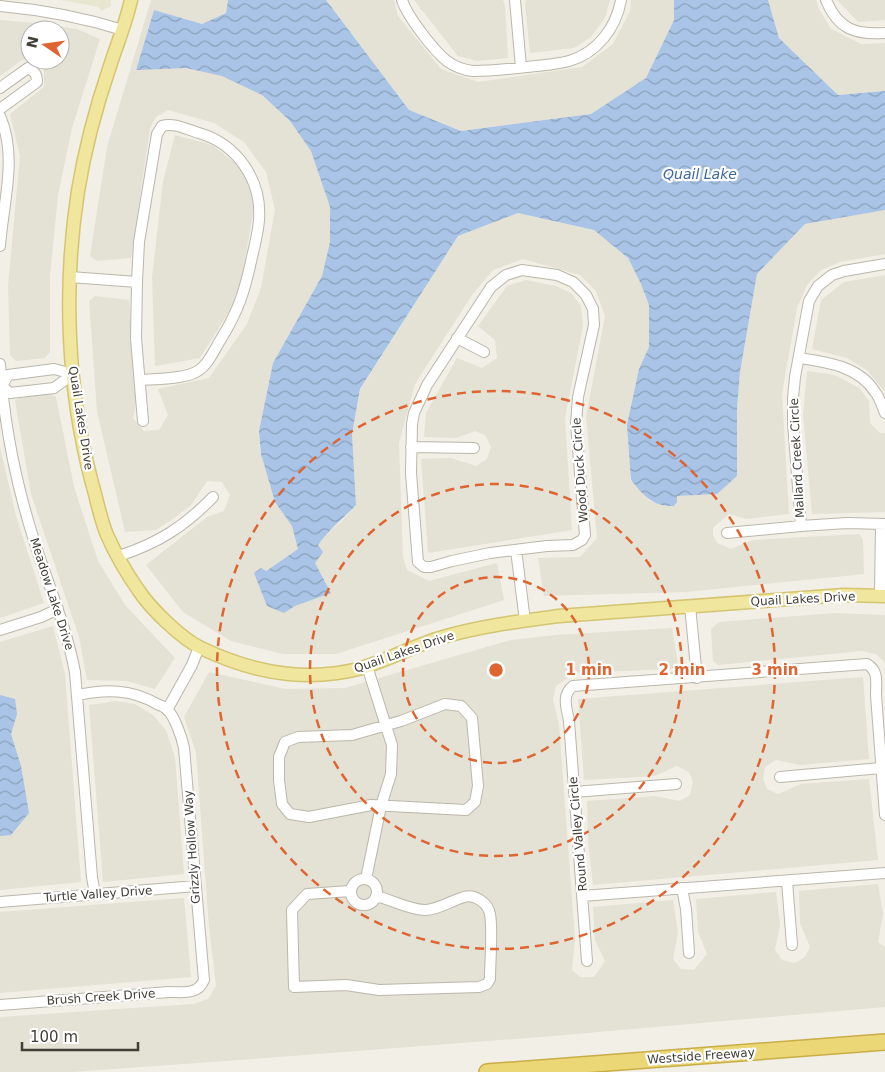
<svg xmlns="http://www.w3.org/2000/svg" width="885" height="1072" font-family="'DejaVu Sans',sans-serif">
  <defs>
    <pattern id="water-waves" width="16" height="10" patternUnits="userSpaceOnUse" patternTransform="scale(1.25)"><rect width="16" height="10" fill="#a9c4e6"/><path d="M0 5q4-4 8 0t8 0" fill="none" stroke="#8ba1bb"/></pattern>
  </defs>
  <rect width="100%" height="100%" fill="#f1efe6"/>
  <!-- residential -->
  <path fill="#e4e1d5" d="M151,0H228L226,13L202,24L154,10L136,69L186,68L222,75L262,95L290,121L311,151L330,207V242L322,276L273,363L259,431L261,454L275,502L292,526L298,549L265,571L284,613L295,606L331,593L315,563L318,545L326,534L342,521L356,505L352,434L360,390L458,236L518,213L594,230L628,258L641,284L649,305V347L639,369L630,480L650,501L666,506H673L676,496L718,494L737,409L740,372L757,274L805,224L885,210V254L840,262L821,270L807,285L797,308L782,394L789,514L746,519L729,514L713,528V535L717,543L731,549L753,540L859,534L863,540L864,574L686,592L544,596L538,558L580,557L597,538L586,417L605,316L596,291L580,275L523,259L493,270L472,295L415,384L399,443L403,557L407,570L429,581L497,563L504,600L336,654H283L231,641L183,612L146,565L207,517L224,511L230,495L222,482L207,481L191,505L170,521L155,530L125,532L97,411L89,301L95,296L129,300L137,399L133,418L144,431L159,430L168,415L158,389L209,378L247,324L261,288L275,210L266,172L244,142L214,123L168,110L156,117L150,128L131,258L97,261L90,256L107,147Z
    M326,0H394L398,16L441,69L478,82L582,67L613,44L630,11L631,0H674V20L646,78L591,114L461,131L409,110Z
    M414,0H503L505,6L508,58L477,61L458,56Z
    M526,0H610L605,18L591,37L574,48L530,53L525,4Z
    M768,0H816L819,9L831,29L861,44L885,43V91L838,95L779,38Z
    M837,0H885V20L858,22Z
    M0,20L34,23L77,29L100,39L72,128L58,195L50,276V352L45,358L16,361L10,355L8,286L20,156L10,114L44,87V67L34,60H60V30H30V60H22L0,76Z
    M175,135L212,145L238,165L250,185L254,208L241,282L230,310L200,358L155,366L152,278L163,181Z
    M885,275V392L867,370L847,358L812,349L821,300L844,282Z
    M526,280L556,286L571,293L581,306L583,326L565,418L572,530L428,553L421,459L451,458L476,466L487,459L491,447L485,435L475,431L456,438L424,437L426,413L457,358L482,368L497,358L495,340L478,326L507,286Z
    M807,371L835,375L859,388L869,401L870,423L880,433H885V512L812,514L803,415Z
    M49,393L56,397L74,487L98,561L125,605L175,658L155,689L127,681L87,680L79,637L31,494L15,401L21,396Z
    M0,447L16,516L44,603L0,618Z
    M835,613L885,615V663L876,654L862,651L718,665L713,661L711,629L719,622Z
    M53,626L65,674L81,882L0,890V642Z
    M672,628L678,664L672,669L575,673L556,686L553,699L559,725L575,939L572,970L580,977H594L605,961L595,940L593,907L673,900L678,933L673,959L681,969L694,970L707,954L698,932L696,899L776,892L780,925L775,950L782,960L795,963L805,957L810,947L800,923L799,891L878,884L883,914L878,942L885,947V1007L541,1037L265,1058L71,1072H0V1017L193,1004L208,999L216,986L209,927L196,752L184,717L209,672L285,689L345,688L511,640L555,635Z
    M863,677L869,759L800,765L776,760L765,767L763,779L767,789L778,794L801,784L869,779L878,860L593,885L588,841L587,801L655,796L680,801L690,795L693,782L689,772L677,766L655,776L584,780L578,699Z
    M115,701L135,704L153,715L166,730L175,757L184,874L103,882L89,705Z
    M184,898L191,977L0,993V912Z"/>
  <!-- education -->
  <path fill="#e8e5d1" d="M61,0H111V6L101,11L99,7Z"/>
  <!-- water -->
  <path fill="url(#water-waves)" d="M228,0H326L409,110L461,131L591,114L646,78L674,20V0H768L779,38L838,95L885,91V210L805,224L757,274L740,372L737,409V476L717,494L677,496V502L674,506C653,507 643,495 631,480L627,425L639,369L649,347V305L641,284L628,258L594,230L518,213L458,236L360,389L352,434L356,505C344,518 329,529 318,545L323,552L315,563L331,593L295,606L284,613L267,606L254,573L261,568L266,571L298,549L292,526L275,502L261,454L259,431L273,363L322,276L330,242V207L311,151L290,121L262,95L222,76L186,68L136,70L154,10L202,24L226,13Z
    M0,695L15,699L17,714L11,734L21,766L29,813L11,835L0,836Z"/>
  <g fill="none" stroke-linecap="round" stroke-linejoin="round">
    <defs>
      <path id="minor" d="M402,0C407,16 434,51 447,61C455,67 464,70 473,71C491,71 509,69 527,67C541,65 555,65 569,61C597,53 616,28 621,0
        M515,0L521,67
        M826,0C838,29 855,35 885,33
        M0,6C44,10 81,17 123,30
        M0,88L28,68C35,72 37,74 37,82L0,109
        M0,116C18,157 3,203 0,246
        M885,264L844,271L832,275L818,286L809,301L795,377L793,398V423L801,526L847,523L885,524
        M522,270L557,275L573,282L586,295L593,309L594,325L578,397L576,424L585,535L582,540L573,545L547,546L490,553L452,561L431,567H424L418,562L411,473L412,424L414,413L427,385L491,287L506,275Z
        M70,277L137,282
        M457,338L484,352
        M799,358C826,362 859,366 875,392C880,398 882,406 885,413
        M0,364C4,422 15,480 33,537C47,582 66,625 75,672L92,877L95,894
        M54,369L73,374L54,388L10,393L2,386L8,375Z
        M140,380C156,379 183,379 196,372C208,366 214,350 221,339C239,310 245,290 252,257C255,245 258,232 259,220C262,180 237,144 199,133C188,130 174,122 162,126L157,134L139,242L137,282L136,338L143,421
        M411,447L474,448
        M727,533L801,526
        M516,550L525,621
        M119,556C158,543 184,527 213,497
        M880,595L881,524
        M690,606L697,678
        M0,630L41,617L58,609
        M445,704L461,706L472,718L478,786L475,802L466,810L371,805L309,817L290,814L282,804L279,780V757L285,742L298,737L352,735L401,721Z
        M167,710L192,665L199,647
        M780,777L881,768
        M574,792L676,784
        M351 892a13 13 0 1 1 26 0a13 13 0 1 1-26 0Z
        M366,879L381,806L391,774L392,745L367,666
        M787,881L792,945
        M682,888L686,909L689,953
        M350,891L307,894L292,910L294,987L346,985L379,990L479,987L487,984L490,979C490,960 493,932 490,914C488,903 475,894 464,897C453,900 435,911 424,910C408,909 392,900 376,896
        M582,896L885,873
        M0,902L196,886
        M587,961L569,721C567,709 561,695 573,686L867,664C879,671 876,683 876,695L885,815
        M0,1005L169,992C183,992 198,995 204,980L184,748C182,738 175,717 167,709C164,707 160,705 157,704C131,689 106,689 78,695"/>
      <path id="major" d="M131,0C126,23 117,44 110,66C96,107 85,148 78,191C63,287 67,389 92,483C97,500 100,518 107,535C115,553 127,574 139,591C151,609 182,639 201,648C228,661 259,671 289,674C312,676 335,675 358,669C387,661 414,645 443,637C480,626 521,621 559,616L844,595L885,596"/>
      <path id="highway" d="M487,1072L885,1042"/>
    </defs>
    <!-- minor casing -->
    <use href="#minor" stroke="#bbb7aa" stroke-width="12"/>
    <!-- major casing -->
    <use href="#major" stroke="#d4c571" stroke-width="15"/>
    <!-- highway casing -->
    <use href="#highway" stroke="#c9ad47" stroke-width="18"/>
    <!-- minor -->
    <use href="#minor" stroke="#fff" stroke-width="10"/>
    <!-- major -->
    <use href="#major" stroke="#f1e69e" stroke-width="12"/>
    <!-- highway -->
    <use href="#highway" stroke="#ecd776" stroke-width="15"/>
  </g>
  <!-- distance rings -->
  <g fill="none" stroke="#df642f" stroke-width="2.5" stroke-dasharray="9 6">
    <circle cx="496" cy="670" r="93"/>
    <circle cx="496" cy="670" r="186"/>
    <circle cx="496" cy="670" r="279"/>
  </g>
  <g text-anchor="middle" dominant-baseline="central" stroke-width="4.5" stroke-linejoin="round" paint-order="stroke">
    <!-- street labels -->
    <g font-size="12" fill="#423f36" stroke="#fff">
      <text transform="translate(81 418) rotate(81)">Quail Lakes Drive</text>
      <text transform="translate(797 458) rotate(-93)">Mallard Creek Circle</text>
      <text transform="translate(580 470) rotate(-94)">Wood Duck Circle</text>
      <text transform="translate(52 594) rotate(72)">Meadow Lake Drive</text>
      <text transform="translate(803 599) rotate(-3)">Quail Lakes Drive</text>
      <text transform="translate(404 652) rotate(-19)">Quail Lakes Drive</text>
      <text transform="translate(578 834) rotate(-95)">Round Valley Circle</text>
      <text transform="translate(192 847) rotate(-94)">Grizzly Hollow Way</text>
      <text transform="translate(98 894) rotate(-4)">Turtle Valley Drive</text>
      <text transform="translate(101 997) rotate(-4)">Brush Creek Drive</text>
      <text transform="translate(701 1056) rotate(-4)">Westside Freeway</text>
    </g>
    <!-- water labels -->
    <g font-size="14" font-style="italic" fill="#3d67a0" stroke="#fff">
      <text x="700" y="174">Quail Lake</text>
    </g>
  </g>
  <circle cx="496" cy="670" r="8" fill="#df642f" stroke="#fff" stroke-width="2.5"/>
  <g font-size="15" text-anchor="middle" font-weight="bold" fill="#df642f" stroke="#fff" stroke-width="4.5" stroke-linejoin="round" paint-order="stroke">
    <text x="589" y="675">1 min</text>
    <text x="682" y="675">2 min</text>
    <text x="775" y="675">3 min</text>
  </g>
  <!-- north arrow -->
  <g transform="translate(45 45) rotate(283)"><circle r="24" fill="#ffffff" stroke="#b3b2af"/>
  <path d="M0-4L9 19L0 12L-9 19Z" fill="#df642f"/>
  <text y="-8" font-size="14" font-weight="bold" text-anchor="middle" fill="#423f36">N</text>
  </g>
  <!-- scale -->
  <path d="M22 1042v8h116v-8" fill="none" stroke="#423f36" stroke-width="2.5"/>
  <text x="30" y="1042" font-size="15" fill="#423f36" stroke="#ffffff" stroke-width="4" paint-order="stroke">100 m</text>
</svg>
